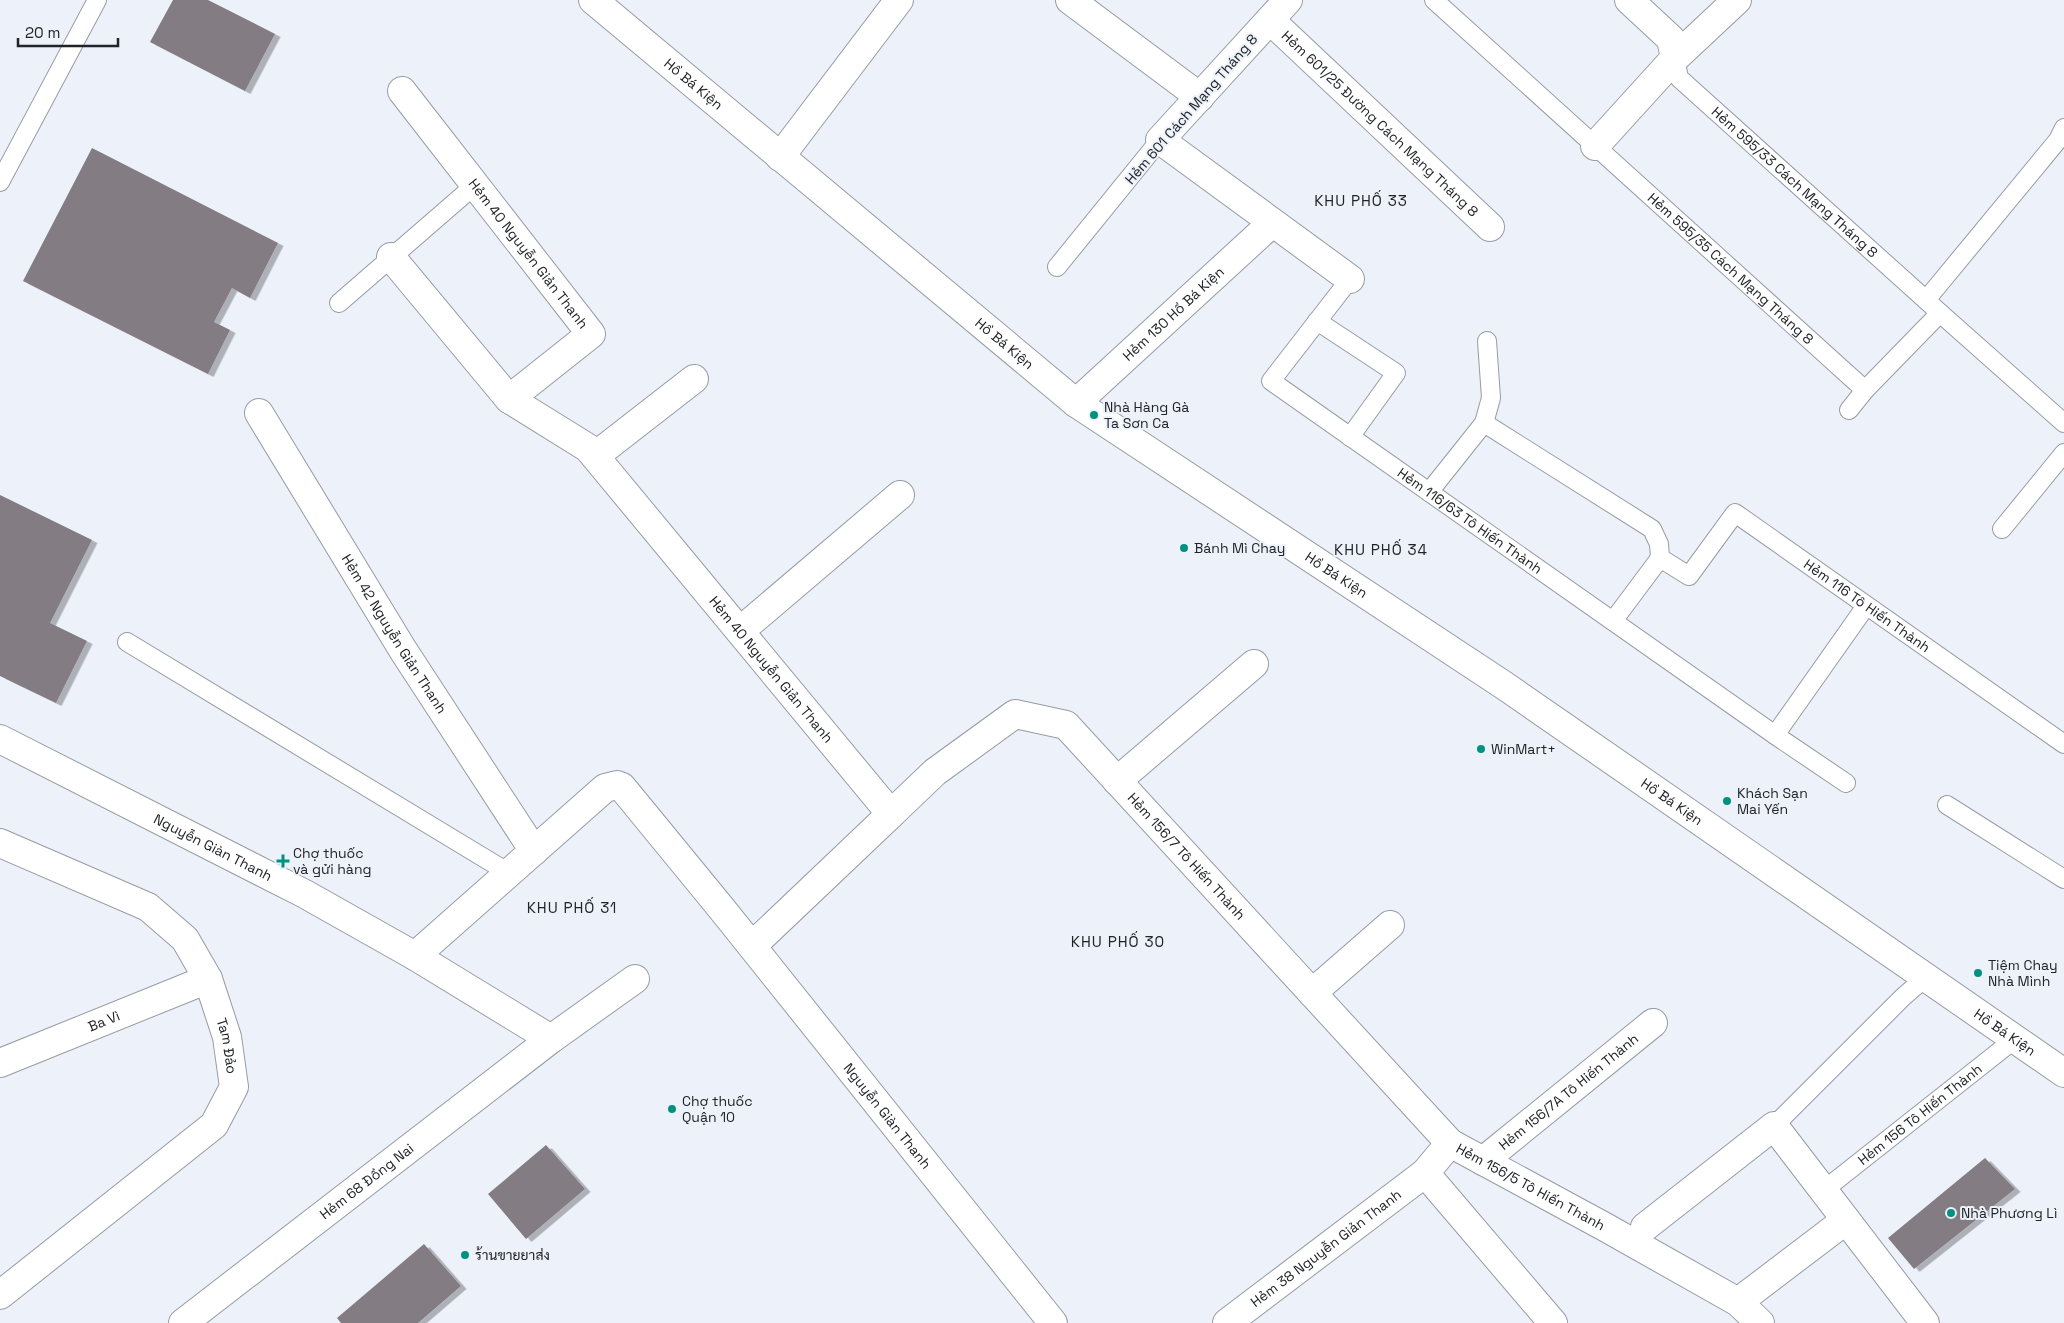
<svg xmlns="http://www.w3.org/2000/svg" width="2064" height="1323" font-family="'Space Grotesk',Sarabun,sans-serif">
  <defs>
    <filter id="shadow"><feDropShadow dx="5.5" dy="3" stdDeviation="0" flood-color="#0004"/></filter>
  </defs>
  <rect width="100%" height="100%" fill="#ecf1fa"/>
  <!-- building -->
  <path fill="#837c83" filter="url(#shadow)" d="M173,0H208L275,34L245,91L150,42Z
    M92,148L278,243L250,298L232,288L214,322L230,330L208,374L23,281Z
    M0,495L92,540L50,623L87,641L56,703L0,676Z
    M546,1145L585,1189L526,1239L488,1194Z
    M1985,1158L2015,1189L1914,1269L1888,1238Z
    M424,1244L461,1286L418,1323H341L337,1318Z"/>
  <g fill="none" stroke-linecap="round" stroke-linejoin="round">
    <defs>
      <g id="service">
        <path id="s1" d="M1434,0L1865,390"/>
        <path id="s2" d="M1675,58L1679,78L1926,300"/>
        <path d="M0,182L97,0"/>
        <path d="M1057,267L1160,140"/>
        <path id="s3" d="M1350,279L1271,381L1775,735L1846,783"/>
        <path d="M339,303L475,185"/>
        <path d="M1940,313L2064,423"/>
        <path d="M1317,321L1396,373L1350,437"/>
        <path d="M1849,410L1865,390L1940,313L1926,300L2058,140L2064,128"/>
        <path d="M1484,423L1652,529L1659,544L1660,558"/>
        <path d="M1429,492L1484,423L1491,398L1487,341"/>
        <path d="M2002,529L2064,453"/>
        <path id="s4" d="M1613,621L1660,558L1689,576L1735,513L2064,744"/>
        <path d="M127,642L509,873"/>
        <path d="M1775,735L1866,606"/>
        <path d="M1947,805L2064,879"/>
        <path d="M1774,1126L1903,997L1926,977"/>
        <path id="s5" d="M1824,1190L2015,1039"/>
      </g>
      <g id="minor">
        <path id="s6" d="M593,0L1076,403L1505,686L2064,1073"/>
        <path d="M1070,0L1200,97"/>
        <path d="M1288,0L1160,140L1350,279"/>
        <path d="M1629,0L1671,39L1675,58"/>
        <path id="s7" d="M1270,20L1490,227"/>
        <path id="s8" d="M402,91L591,334L509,399"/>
        <path d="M1595,146L1675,58L1737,0"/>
        <path d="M780,157L899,0"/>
        <path id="s9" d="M391,257L509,399L588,448L891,814L752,946"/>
        <path id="s10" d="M1076,403L1272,223"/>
        <path id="s11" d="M259,413L403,650L534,851"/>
        <path d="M595,456L694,379"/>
        <path d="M740,631L900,495"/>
        <path id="s12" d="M0,739L305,894L415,956L551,1039"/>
        <path d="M1117,781L1254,664"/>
        <path id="s13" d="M891,814L935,772L1015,714L1066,725L1450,1143"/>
        <path id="s14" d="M0,843L148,907L185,939L208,979L227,1037L234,1087L214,1125L0,1295"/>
        <path id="s15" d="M415,956L605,788L617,785L622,787L722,909L1053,1323"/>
        <path d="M1312,993L1390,925"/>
        <path id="s16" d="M0,1063L208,979"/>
        <path id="s17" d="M1483,1161L1653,1023"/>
        <path d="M1645,1227L1774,1126L1925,1323"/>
        <path d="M1738,1302L1846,1220"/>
        <path id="s18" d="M183,1323L551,1039L635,979"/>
        <path id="s19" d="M1227,1323L1425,1173"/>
        <path id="s20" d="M1553,1323L1425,1173L1450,1143L1605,1227L1738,1302L1760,1323"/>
      </g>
    </defs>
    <!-- service casing -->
    <use href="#service" stroke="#979ba3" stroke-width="20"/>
    <!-- minor casing -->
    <use href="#minor" stroke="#979ba3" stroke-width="30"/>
    <!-- service -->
    <use href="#service" stroke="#fff" stroke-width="18"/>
    <!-- minor -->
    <use href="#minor" stroke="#fff" stroke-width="28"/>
  </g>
  <!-- markers -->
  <g fill="#00927f" stroke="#ecf1fa" stroke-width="2">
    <circle cx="1094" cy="415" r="5"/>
    <circle cx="1184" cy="548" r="5"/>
    <circle cx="1481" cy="749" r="5"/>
    <circle cx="1727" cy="801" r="5"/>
    <path d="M280.5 853.5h5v5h5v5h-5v5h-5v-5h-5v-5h5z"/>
    <circle cx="1978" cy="973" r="5"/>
    <circle cx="672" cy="1109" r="5"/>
    <circle cx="1951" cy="1213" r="5"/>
    <circle cx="465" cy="1255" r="5"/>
  </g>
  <g text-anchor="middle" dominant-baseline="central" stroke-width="4" stroke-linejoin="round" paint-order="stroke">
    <!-- street labels -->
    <g font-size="14" fill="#212326" stroke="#ecf1fa">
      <text stroke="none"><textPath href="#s6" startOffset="131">Hồ Bá Kiện</textPath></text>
      <text transform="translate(1191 109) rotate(-49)">Hẻm 601 Cách Mạng Tháng 8</text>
      <text stroke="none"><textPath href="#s7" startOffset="151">Hẻm 601/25 Đường Cách Mạng Tháng 8</textPath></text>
      <text stroke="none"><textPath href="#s2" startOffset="176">Hẻm 595/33 Cách Mạng Tháng 8</textPath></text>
      <text stroke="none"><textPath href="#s8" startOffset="206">Hẻm 40 Nguyễn Giản Thanh</textPath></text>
      <text stroke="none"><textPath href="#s1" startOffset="400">Hẻm 595/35 Cách Mạng Tháng 8</textPath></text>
      <text stroke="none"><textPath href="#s10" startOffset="132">Hẻm 130 Hồ Bá Kiện</textPath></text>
      <text stroke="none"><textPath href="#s6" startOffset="536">Hồ Bá Kiện</textPath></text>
      <text stroke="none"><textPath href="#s3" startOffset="372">Hẻm 116/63 Tô Hiến Thành</textPath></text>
      <text stroke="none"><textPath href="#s6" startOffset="941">Hồ Bá Kiện</textPath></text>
      <text stroke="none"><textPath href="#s4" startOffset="352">Hẻm 116 Tô Hiến Thành</textPath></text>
      <text stroke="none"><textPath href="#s11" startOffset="259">Hẻm 42 Nguyễn Giản Thanh</textPath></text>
      <text stroke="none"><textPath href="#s9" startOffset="565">Hẻm 40 Nguyễn Giản Thanh</textPath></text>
      <text stroke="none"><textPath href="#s6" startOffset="1346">Hồ Bá Kiện</textPath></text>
      <text stroke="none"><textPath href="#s12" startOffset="239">Nguyễn Giàn Thanh</textPath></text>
      <text stroke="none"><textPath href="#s13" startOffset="390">Hẻm 156/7 Tô Hiến Thành</textPath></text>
      <text stroke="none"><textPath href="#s16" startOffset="112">Ba Vì</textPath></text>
      <text stroke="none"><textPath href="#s6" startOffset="1751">Hồ Bá Kiện</textPath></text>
      <text stroke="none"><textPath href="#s14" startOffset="326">Tam Đảo</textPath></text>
      <text stroke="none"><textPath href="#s17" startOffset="110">Hẻm 156/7A Tô Hiến Thành</textPath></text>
      <text stroke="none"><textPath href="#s5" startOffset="122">Hẻm 156 Tô Hiến Thành</textPath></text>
      <text stroke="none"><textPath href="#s15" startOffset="694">Nguyễn Giàn Thanh</textPath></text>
      <text stroke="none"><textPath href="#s18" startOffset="232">Hẻm 68 Đồng Nai</textPath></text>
      <text stroke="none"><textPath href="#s20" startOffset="328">Hẻm 156/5 Tô Hiến Thành</textPath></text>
      <text stroke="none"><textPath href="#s19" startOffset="124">Hẻm 38 Nguyễn Giản Thanh</textPath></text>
    </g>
    <!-- poi labels -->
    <g font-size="14" fill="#212326" stroke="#ecf1fa" text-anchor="start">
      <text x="1104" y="407">Nhà Hàng Gà<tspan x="1104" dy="16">Ta Sơn Ca</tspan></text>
      <text x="1194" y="548">Bánh Mì Chay</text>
      <text x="1491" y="749">WinMart+</text>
      <text x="1737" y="793">Khách Sạn<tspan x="1737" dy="16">Mai Yến</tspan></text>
      <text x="293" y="853">Chợ thuốc<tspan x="293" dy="16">và gửi hàng</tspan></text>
      <text x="1988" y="965">Tiệm Chay<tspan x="1988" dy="16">Nhà Mình</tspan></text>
      <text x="682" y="1101">Chợ thuốc<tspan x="682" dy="16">Quận 10</tspan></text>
      <text x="1961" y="1213">Nhà Phương Lì</text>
      <text x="475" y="1255">ร้านขายยาส่ง</text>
    </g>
    <!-- neighbourhood labels -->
    <g font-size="15" letter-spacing="1" fill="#212326" stroke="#ecf1fa">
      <text x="1361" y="200">KHU PHỐ 33</text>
      <text x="1381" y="549">KHU PHỐ 34</text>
      <text x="572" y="907">KHU PHỐ 31</text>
      <text x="1118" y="941">KHU PHỐ 30</text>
    </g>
  </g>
  <!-- scale -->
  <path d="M18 38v8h100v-8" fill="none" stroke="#212326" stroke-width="2.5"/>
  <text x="25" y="38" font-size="15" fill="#212326" stroke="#ecf1fa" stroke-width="4" paint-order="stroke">20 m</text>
</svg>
